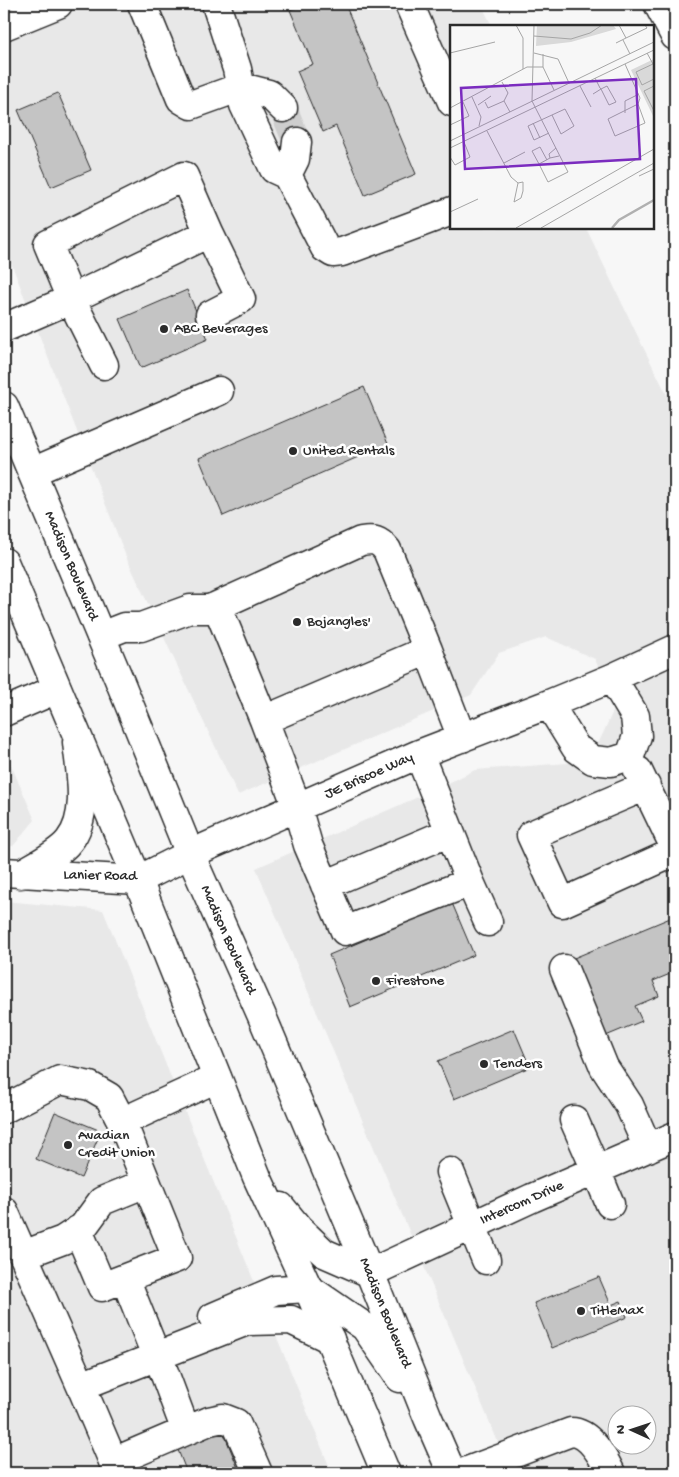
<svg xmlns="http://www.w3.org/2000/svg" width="679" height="1477" font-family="'Gochi Hand',sans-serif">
  <rect width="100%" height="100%" fill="#f7f7f7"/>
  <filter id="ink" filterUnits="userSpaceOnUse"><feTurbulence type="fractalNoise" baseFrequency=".02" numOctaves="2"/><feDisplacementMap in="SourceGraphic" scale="10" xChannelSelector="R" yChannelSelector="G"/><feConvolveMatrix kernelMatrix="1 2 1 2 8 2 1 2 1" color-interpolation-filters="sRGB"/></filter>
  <g filter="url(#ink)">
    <!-- built -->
    <path fill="#e8e8e8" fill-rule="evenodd" d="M4,4H481L492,26H452V228H586L642,345L675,411V1473H511L256,868L434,790L475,770L568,763L599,742L615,707L595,659L546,637L499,653L471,695L238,795L127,559L4,245ZM616,1414H646V1444H616Z
      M4,749L35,820L13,846H4Z
      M4,901L103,910L332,1473H4Z"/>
    <!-- building -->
    <path fill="#c4c4c4" stroke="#2b2b2b" d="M305,4H345L416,174L365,195L336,126L323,132L297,71L313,64L290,10Z
      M58,93L91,170L51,187L18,110Z
      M187,290L208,339L141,368L120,319Z
      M364,387L388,444L223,516L199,458Z
      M452,903L474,955L350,1007L329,955Z
      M675,916V972L653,981L659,996L635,1006L642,1021L601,1038L569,960Z
      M514,1029L530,1067L454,1099L438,1061Z
      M55,1112L101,1131L81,1178L36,1159Z
      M599,1277L611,1305L621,1301L627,1317L552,1348L534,1303Z
      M223,1431L240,1473H187L178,1450Z"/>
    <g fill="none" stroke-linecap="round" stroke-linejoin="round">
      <!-- minor-tunnel -->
      <path stroke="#cecece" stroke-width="28" stroke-dasharray="28 14" stroke-linecap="butt" d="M283,108L297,142"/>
      <defs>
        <path id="minor" d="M142,4L181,99L191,105L241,87L269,94L283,108
          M216,4L237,69L244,105L274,169L287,175L325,248L333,253L342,252L452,211
          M409,4L452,102
          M4,26L58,4
          M287,175L295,159L297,142
          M209,233L241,299L210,315
          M4,328L62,303L71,299L209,233L184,176L48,244L71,299L104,365
          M32,472L219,391
          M101,636L124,627H141L190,609H209L217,606
          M428,650L462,738
          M549,704L576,748L593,760L611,762L630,756L637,736L635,716L612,678
          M4,712L57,689
          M264,720L428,650L387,550C379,540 374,539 361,541L217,606L264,720L297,807L308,845L345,931L470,882L419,754
          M638,771L675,848
          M646,786L531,835L562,903L675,852
          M4,872L138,880L190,854L419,754L549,704L612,678L675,649
          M21,874C36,865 59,854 69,841C90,815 80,772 77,742
          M470,882L488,922
          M325,885L450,832
          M564,969L604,1067L629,1105L648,1148
          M4,1109L60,1080L90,1086L109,1097L122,1122L217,1078
          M574,1120L596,1170L610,1204
          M450,1172L486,1260
          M4,1211L81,1386L118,1473
          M78,1230L102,1287L177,1258L122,1122
          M23,1255L63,1240L83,1227L102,1201L146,1183
          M370,1273L532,1198L675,1136
          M125,1278L151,1343
          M213,1317L276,1290L308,1288
          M158,1356L186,1431
          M81,1386L247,1321L291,1320L330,1339
          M113,1462L209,1421L223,1418L236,1423L258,1473
          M462,1473L571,1432C590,1432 604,1459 611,1473"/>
        <path id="major" d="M4,406L118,677L190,854L261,1014L370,1273L428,1418L452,1473
          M4,562L138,880L257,1177L308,1288L386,1473
          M281,1207L299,1229L324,1253L370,1273
          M308,1288L365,1327L400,1378"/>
        <path id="highway" d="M658,4L675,36"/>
      </defs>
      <!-- minor casing -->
      <use href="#minor" stroke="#2b2b2b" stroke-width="31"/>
      <!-- major casing -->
      <use href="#major" stroke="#2b2b2b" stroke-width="31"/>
      <!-- highway casing -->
      <use href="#highway" stroke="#2b2b2b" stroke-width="31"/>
      <!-- minor -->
      <use href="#minor" stroke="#fff" stroke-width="28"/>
      <!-- major -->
      <use href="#major" stroke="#fff" stroke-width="28"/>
      <!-- highway -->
      <use href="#highway" stroke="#fff" stroke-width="28"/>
    </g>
  </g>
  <!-- markers -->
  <g fill="#2b2b2b" stroke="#fff" stroke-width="2">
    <circle cx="164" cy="329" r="5"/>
    <circle cx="293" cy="451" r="5"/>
    <circle cx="297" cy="622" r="5"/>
    <circle cx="376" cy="981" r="5"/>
    <circle cx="484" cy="1064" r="5"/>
    <circle cx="68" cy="1145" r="5"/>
    <circle cx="581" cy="1311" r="5"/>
  </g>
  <g text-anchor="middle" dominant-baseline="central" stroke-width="5" stroke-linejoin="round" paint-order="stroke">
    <!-- poi labels -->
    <g font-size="15" fill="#2b2b2b" stroke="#fff" text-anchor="start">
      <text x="174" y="329">ABC Beverages</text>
      <text x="303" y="451">United Rentals</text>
      <text x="307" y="622">Bojangles'</text>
      <text x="386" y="981">Firestone</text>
      <text x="494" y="1064">Tenders</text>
      <text x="78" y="1136">Avadian<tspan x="78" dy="17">Credit Union</tspan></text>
      <text x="591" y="1311">TitleMax</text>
    </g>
    <!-- street labels -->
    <g font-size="15" fill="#2b2b2b" stroke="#fff">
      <text transform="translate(71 566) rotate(67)">Madison Boulevard</text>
      <text transform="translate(369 776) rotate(-24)">JE Briscoe Way</text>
      <text transform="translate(100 876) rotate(1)">Lanier Road</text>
      <text transform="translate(228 940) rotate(66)">Madison Boulevard</text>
      <text transform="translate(522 1203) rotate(-24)">Intercom Drive</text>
      <text transform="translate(385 1313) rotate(68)">Madison Boulevard</text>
    </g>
  </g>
  <!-- overview -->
  <g transform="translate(450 25)">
    <rect width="204" height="204" fill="#f7f7f7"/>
    <path d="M87,0H163L166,4L121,17L86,21ZM204,34V93L181,45Z" fill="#d9d9d9"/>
    <path fill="none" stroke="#b0b0b0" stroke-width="2.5" d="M162,203L169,195L204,175"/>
    <path fill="none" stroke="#a5a5a5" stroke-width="1" d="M66,0L73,13V44M84,0L82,76L118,147L98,157L89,139L100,133M84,11L121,14L140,8L152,0M176,13L197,3L195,0M173,15L180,29M166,18L176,13L169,0M0,28L45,17M84,28L108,34L119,58M197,28L203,39L186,47L192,60L204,54M93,29V42L104,65M175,39L190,73L188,79L158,94L165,111L195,98L188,79M52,57L58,68L54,76L60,87M130,61L141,82M204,61L194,66L204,86M143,69L151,64L157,61L166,77L159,80L151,64L150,63L145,53M22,72L31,92L29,101M35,77L38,83L54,76M28,80L41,71M0,83L77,42H93M175,88V76L189,69M83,98L90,113M0,100L19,91L13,77M37,106L61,152L68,158M99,108L84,115L78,101L115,84L124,101L111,109L102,90M0,116L204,17M0,123L204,25M106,123L99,129L100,133L109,131M0,132L5,140L20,132L14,117M54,138L75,127M89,139L82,126L90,122L97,135M189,151L204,144M68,158L64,177L71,173L73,166V157L68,158M0,187L28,174M66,203L204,124M91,203L204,138"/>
    <path fill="#7b2cbf" fill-opacity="0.15" stroke="#7b2cbf" stroke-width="2.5" d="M186,54L190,134L15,144L11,63Z"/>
    <rect width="204" height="204" fill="none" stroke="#2b2b2b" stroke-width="2.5"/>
  </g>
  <!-- margin -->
  <rect width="679" height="1477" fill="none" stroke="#fff" stroke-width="20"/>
  <rect x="10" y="10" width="659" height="1457" fill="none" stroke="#2b2b2b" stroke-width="2" filter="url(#ink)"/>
  <!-- north arrow -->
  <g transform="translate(632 1430) rotate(273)"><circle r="24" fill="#ffffff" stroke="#aaaaaa"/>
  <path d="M0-4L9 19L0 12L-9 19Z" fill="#2b2b2b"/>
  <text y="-8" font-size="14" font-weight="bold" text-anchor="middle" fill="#2b2b2b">N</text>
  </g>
</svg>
